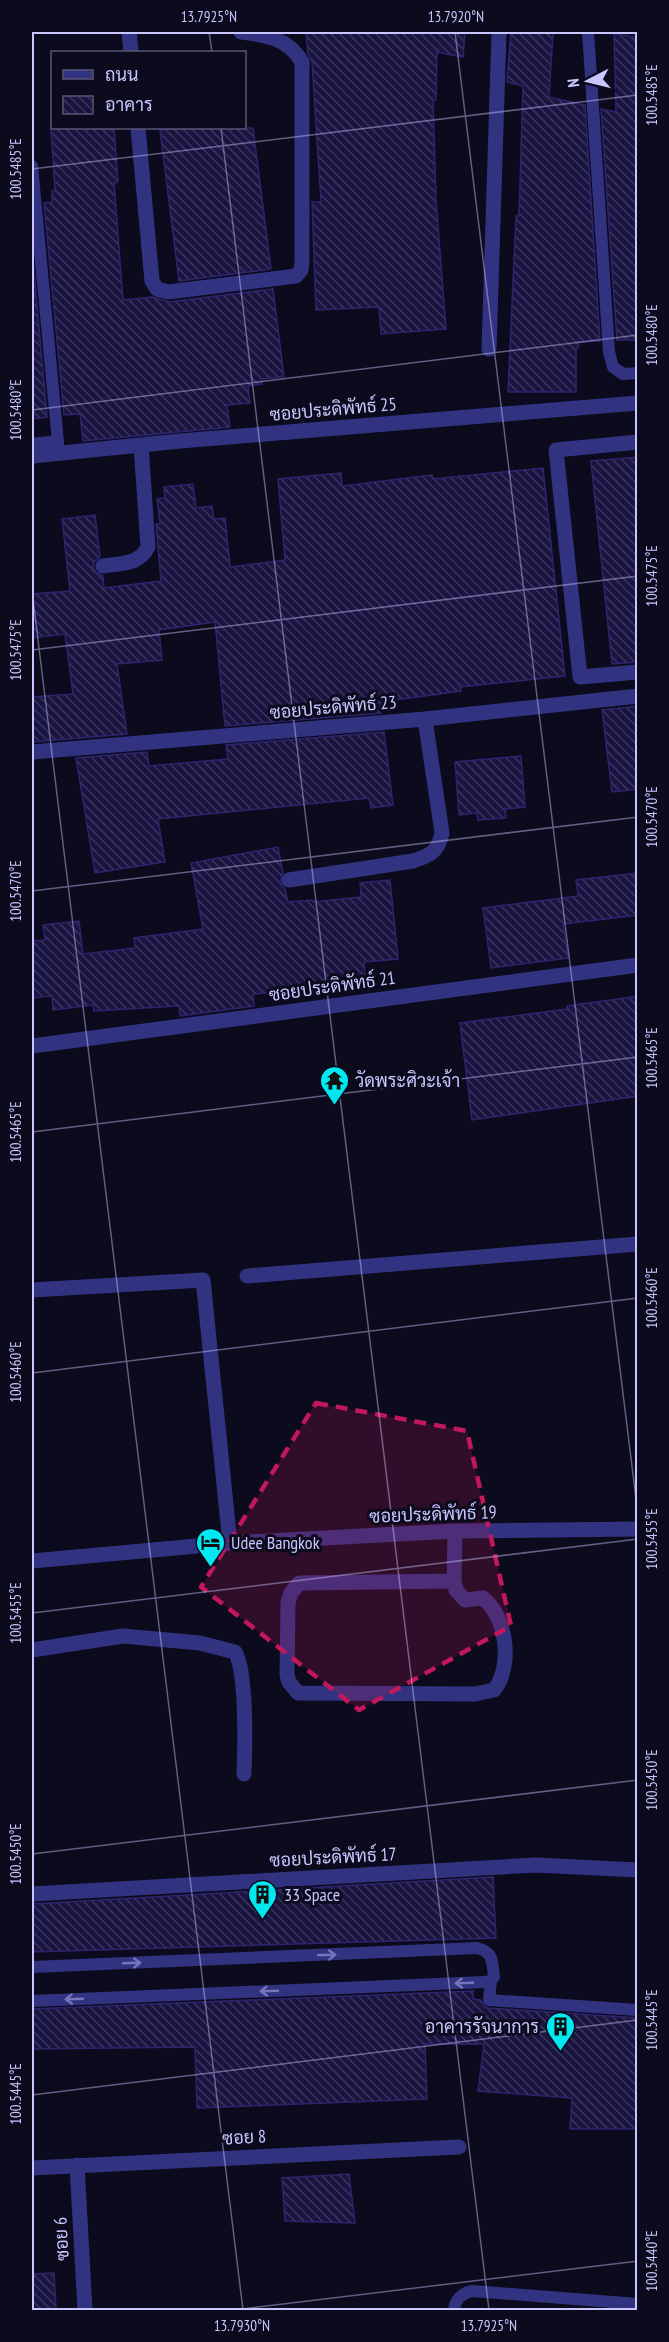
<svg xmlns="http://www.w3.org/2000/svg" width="669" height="2342" font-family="'PT Sans Narrow',Sarabun,sans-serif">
  <defs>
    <pattern id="building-back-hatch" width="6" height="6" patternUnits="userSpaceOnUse" patternTransform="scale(1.5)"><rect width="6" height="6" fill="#1a1440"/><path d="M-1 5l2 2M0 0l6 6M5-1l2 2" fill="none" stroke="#3a355d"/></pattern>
  </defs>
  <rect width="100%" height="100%" fill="#0c0a1d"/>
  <!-- building -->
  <path fill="url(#building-back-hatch)" stroke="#2e246e" stroke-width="1.5" d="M306,32H465L463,57L437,52L436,100H433L436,201L446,329L381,334L379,307L316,310L312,202H321L312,62L308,54Z
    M511,32H553L549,97L585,105L600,341L579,342L578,348H576V392H508L516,216H519L523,86L507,82Z
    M614,33L638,38V340H617L601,109L616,112Z
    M51,128H114L118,182L114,183L123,300L153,297L169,302L273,289L284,377L262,379V384L248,386L250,403L227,405L230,427L83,441L80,414L64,415L44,203L52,202V191L55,190Z
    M181,128H253L271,269L179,281L160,130Z
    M32,249L47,417L32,419Z
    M638,457V662L612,664L591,461Z
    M543,468L565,676L460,687L461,691L380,702L381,713L225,726L215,622L159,630L162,660L117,664L127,734L32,742V697L73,694L65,634L32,638V594L70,591L62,519L95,515L100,557L94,562L93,567L96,572L103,576L104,588L161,581L156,524H160L157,499L165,498L164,487L193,484L196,508L212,506L214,519L225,518L230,567L285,560L278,479L341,473L342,486L432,475L433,479Z
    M638,706V789L612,792L602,710Z
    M384,732L393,805L371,808L369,798L158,819L165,862L95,873L76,758L147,752L149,766L228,759L226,745Z
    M521,756L525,807L505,809L506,818L478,820L477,813L459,815L455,762Z
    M278,847L283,873L280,882L285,889L288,902L313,900V902L361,897L360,883L390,880L398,959L364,962L366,984L253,994L254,1006L180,1016L179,1006L94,1011L93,1005L53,1010L52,996L32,998V941L45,940L43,925L79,921L83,954L135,948L134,938L203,929L191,863Z
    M638,873V915L563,924L568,958L491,968L483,908L578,896L576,880Z
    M638,996V1096L472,1120L460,1023L567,1009V1006Z
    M493,1877L496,1938L32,1952V1904Z
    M473,1991V1999L481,2000L484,2006L488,2008L638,2018V2129H570L572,2098L478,2091L484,2044H425L427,2099L197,2108L195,2047L32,2049V2009Z
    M349,2174L355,2223L285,2221L282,2178Z
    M54,2273L56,2310H32V2274Z"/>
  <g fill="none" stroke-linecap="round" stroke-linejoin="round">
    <!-- lane -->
    <path stroke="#313380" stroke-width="12" d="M588,32L609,352L613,367L623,374L638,373
      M32,166L59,453
      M32,444L57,441
      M32,1967L477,1948C494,1952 492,1962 494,1977L491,1981L484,1982L32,2001
      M491,1981L489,2000L638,2010
      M454,2310C455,2300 462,2293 472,2291L638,2304"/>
    <!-- street -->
    <path stroke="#313380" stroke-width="15" d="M129,32L131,52
      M138,128L152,281L157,289L168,292L296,276L301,270L302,262V62C288,38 266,35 241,32
      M489,349L499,32
      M638,442L556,450L580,677L638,672
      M32,456L180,441L638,403
      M103,566C121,563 139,565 148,547L141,445
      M32,752L425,719L638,696
      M289,880L413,861C431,855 438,852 442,833L425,719
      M32,1046L638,965
      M247,1276L638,1244
      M32,1290L203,1280L230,1543
      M32,1561L230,1543L455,1531L638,1529
      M454,1581L299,1583L291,1593L288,1603L287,1675L289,1682L298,1693L475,1694L494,1690C513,1666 507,1617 483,1598L465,1600L456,1590L454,1581L455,1531
      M32,1650L123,1636L200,1643L235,1652C247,1671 245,1750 244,1774
      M32,1894L536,1865L638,1870
      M77,2165L85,2310
      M32,2168L459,2147"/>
  </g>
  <!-- one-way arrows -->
  <defs><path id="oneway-shaft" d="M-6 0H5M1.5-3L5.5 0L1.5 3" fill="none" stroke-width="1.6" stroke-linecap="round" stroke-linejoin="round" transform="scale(1.5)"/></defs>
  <g stroke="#7575b9">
    <use href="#oneway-shaft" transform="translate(327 1955) rotate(-2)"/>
    <use href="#oneway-shaft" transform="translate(132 1963) rotate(-2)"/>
    <use href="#oneway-shaft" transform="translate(464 1983) rotate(178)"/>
    <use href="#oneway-shaft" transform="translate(269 1991) rotate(178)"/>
    <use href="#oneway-shaft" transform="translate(74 1999) rotate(178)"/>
  </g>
  <!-- marked area -->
  <path fill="#c2185b" fill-opacity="0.2" stroke="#c2185b" stroke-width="4.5" stroke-dasharray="12 8" stroke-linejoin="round" d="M316,1403L467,1431L511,1626L359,1710L201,1587Z"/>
  <!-- ticks -->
  <path fill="none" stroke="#c9c6ff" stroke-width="1.5" stroke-opacity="0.45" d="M209,32L212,52M455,32L638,1515M221,128L489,2310M32,169L638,95M32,410L638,335M32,591L243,2310M32,650L638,576M32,891L638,817M32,1132L638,1057M32,1373L638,1298M32,1613L638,1539M32,1854L638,1780M32,2095L638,2020M234,2310L638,2261"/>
  <!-- icons -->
  <defs>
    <symbol id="temple-pin" viewBox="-11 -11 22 30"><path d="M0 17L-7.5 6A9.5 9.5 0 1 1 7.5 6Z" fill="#00e9f1" stroke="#0c0a1d"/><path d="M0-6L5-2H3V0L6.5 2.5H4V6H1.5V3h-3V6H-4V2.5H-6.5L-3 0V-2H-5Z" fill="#111"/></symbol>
    <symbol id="hotel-pin" viewBox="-11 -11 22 30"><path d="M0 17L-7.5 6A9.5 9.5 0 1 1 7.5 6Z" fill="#00e9f1" stroke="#0c0a1d"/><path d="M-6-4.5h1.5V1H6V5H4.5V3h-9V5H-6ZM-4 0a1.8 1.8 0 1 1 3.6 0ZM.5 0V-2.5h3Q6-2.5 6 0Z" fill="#111"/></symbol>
    <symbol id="building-pin" viewBox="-11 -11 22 30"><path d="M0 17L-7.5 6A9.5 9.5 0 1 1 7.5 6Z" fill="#00e9f1" stroke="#0c0a1d"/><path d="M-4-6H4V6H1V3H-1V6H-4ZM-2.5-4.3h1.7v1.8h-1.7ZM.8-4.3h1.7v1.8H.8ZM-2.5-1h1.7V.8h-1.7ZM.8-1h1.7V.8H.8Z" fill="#111"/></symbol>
  </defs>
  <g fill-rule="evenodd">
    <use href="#temple-pin" x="318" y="1064" width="33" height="45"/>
    <use href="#hotel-pin" x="194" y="1526" width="33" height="45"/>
    <use href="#building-pin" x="246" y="1878" width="33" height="45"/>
    <use href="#building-pin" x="544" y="2010" width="33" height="45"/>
  </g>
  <g text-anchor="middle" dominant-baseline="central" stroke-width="6" stroke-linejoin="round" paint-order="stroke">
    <!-- street labels -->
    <g font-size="18" fill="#c9c6ff" stroke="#0c0a1d">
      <text transform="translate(333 409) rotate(-5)">ซอยประดิพัทธ์ 25</text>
      <text transform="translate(333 707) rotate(-5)">ซอยประดิพัทธ์ 23</text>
      <text transform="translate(332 986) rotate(-8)">ซอยประดิพัทธ์ 21</text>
      <text transform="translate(433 1514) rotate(-2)">ซอยประดิพัทธ์ 19</text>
      <text transform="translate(333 1857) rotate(-3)">ซอยประดิพัทธ์ 17</text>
      <text transform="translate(244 2137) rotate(-3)">ซอย 8</text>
      <text transform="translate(61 2239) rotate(-93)">ซอย 6</text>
    </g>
    <!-- poi labels -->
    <g font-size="18" fill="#c9c6ff" stroke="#0c0a1d" text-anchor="start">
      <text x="355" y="1080">วัดพระศิวะเจ้า</text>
      <text x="231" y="1542">Udee Bangkok</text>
      <text x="284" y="1894">33 Space</text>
      <text x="539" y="2026" text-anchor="end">อาคารรัจนาการ</text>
    </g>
  </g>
  <!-- border -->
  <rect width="669" height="2342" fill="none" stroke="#0c0a1d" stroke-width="66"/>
  <!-- legend -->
  <rect x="51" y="51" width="195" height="78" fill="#0c0a1d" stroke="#585577" stroke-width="1.5"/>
  <rect x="63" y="70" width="30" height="9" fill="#313380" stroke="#585577" stroke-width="1.5"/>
  <text x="105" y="81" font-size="18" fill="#c9c6ff">ถนน</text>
  <rect x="63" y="96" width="30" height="18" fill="url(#building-back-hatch)" stroke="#585577" stroke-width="1.5"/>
  <text x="105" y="111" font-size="18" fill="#c9c6ff">อาคาร</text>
  <!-- north arrow -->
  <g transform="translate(588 81) rotate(263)" stroke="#0c0a1d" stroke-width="4.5" paint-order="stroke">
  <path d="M0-4.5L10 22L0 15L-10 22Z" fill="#c9c6ff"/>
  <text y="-9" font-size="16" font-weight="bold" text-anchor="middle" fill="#c9c6ff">N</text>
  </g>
  <rect x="33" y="33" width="603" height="2276" fill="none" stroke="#c9c6ff" stroke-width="2"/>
  <g font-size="15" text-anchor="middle" fill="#c9c6ff">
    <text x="209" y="22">13.7925°N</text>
    <text x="456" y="22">13.7920°N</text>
    <text transform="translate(652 95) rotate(-90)" y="5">100.5485°E</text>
    <text transform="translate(16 169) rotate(-90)" y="5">100.5485°E</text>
    <text transform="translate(652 335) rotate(-90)" y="5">100.5480°E</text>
    <text transform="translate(16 410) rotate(-90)" y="5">100.5480°E</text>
    <text transform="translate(652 576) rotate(-90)" y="5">100.5475°E</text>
    <text transform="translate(16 650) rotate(-90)" y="5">100.5475°E</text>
    <text transform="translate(652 817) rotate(-90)" y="5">100.5470°E</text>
    <text transform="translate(16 891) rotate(-90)" y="5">100.5470°E</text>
    <text transform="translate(652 1058) rotate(-90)" y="5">100.5465°E</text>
    <text transform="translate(16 1132) rotate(-90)" y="5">100.5465°E</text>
    <text transform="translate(652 1298) rotate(-90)" y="5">100.5460°E</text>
    <text transform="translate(16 1372) rotate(-90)" y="5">100.5460°E</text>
    <text transform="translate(652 1539) rotate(-90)" y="5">100.5455°E</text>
    <text transform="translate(16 1613) rotate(-90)" y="5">100.5455°E</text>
    <text transform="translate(652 1780) rotate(-90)" y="5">100.5450°E</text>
    <text transform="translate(16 1854) rotate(-90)" y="5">100.5450°E</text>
    <text transform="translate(652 2020) rotate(-90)" y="5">100.5445°E</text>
    <text transform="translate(16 2094) rotate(-90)" y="5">100.5445°E</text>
    <text transform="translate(652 2261) rotate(-90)" y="5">100.5440°E</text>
    <text x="242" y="2331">13.7930°N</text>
    <text x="489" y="2331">13.7925°N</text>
  </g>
</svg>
